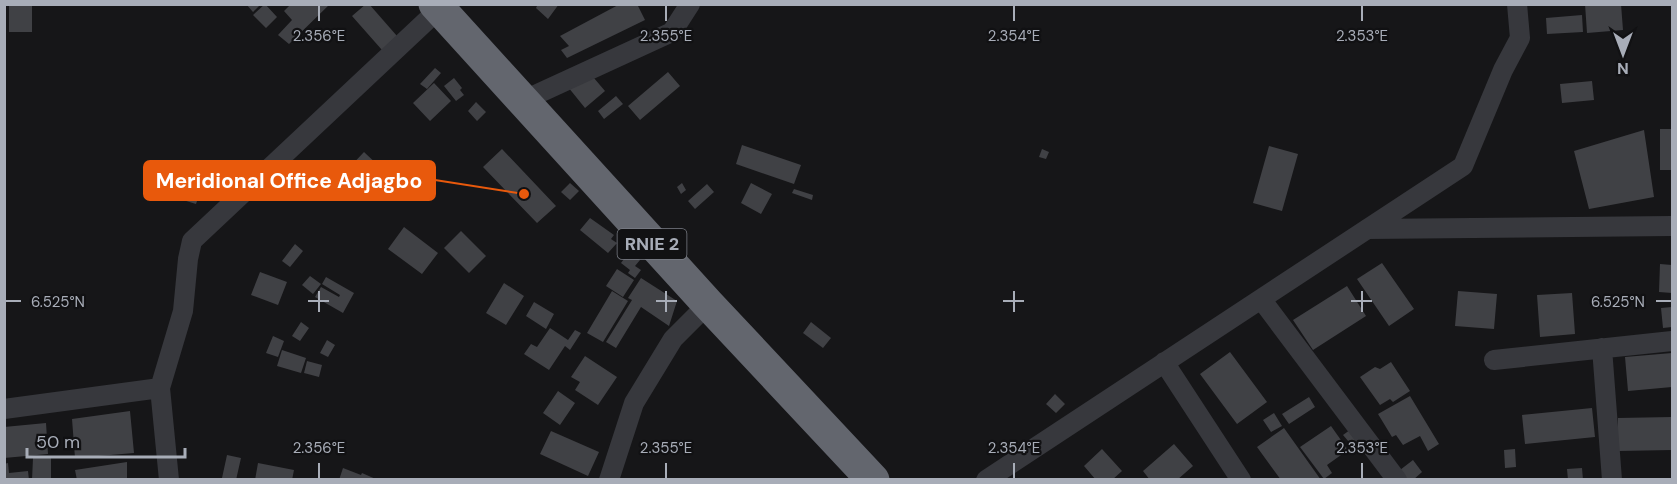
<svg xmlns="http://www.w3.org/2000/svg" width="1677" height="484" font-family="'DM Sans',sans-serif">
  <rect width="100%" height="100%" fill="#161618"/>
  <!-- building -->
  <path fill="#404145" d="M9,4H32V32H9Z
    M246,4H261L253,12Z
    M265,4L277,17L266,28L253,15Z
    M291,4H330L289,44L278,35L292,20L284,11Z
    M366,4H369L397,36L382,50L352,16Z
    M538,4H559L548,19L536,8Z
    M620,4H637L645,20L567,58L561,50L569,46L560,36Z
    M1585,4H1621L1623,30L1587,33Z
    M1582,15L1583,32L1547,34L1546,18Z
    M435,68L441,73L427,89L420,84Z
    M588,71L605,91L585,108L568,87Z
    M668,72L680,86L640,120L628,106Z
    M454,78L462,88L460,90L464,95L456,101L444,86Z
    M1592,81L1594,100L1562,103L1560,84Z
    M434,83L451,101L430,121L413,103Z
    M616,96L623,104L604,119L598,111Z
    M476,102L486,112L477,121L468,111Z
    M1660,129H1672V170H1660Z
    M1644,130L1654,197L1589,209L1574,151Z
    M742,145L801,165L794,184L736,164Z
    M1269,146L1298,154L1282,211L1253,203Z
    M502,149L556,206L537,223L483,167Z
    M1042,149L1049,152L1046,159L1039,157Z
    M364,152L381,168L366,183L349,168Z
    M184,168H194L207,171L196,204L183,200L188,180L184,179Z
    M570,183L579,191L570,200L561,192Z
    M682,183L686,190L681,194L677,187Z
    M751,183L772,194L761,214L741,203Z
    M707,184L714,192L695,209L688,201Z
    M794,189L813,195L812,200L792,193Z
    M590,218L614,235L611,239L617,243L608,253L580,230Z
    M404,227L438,253L422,274L388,249Z
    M461,231L486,256L469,273L444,248Z
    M295,244L303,251L290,267L282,261Z
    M629,252L640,260L635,266L641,270L635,278L628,273L630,270L621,263Z
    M1382,263L1414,309L1389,326L1357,279Z
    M1660,264L1672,265V293L1659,292Z
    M617,269L634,280L623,297L606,286Z
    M260,272L287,282L278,305L251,295Z
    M310,276L321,284L313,294L302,285Z
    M326,277L354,293L343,313L315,297L321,287L339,297L340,295L322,284Z
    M641,278L677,301L669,326L641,307L616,348L606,342L632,300L628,298Z
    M504,283L524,296L506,325L486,313Z
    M1347,286L1366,316L1313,350L1293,320Z
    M612,291L628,301L603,342L587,333Z
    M1458,291L1497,294L1494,329L1455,326Z
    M1572,293L1575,334L1540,337L1537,295Z
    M534,302L554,314L546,329L526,316Z
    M1672,307V327L1663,328L1661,308Z
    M301,322L309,328L300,341L292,336Z
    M811,322L831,338L823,348L803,333Z
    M550,328L568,340L575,330L581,333L570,350L565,346L549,370L524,354L531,344L537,347Z
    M273,336L284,341L278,357L266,353Z
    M327,340L335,345L328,357L320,353Z
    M282,350L306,358L301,373L277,366Z
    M1230,352L1267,402L1237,424L1200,374Z
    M1672,353V387L1628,391L1625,357Z
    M585,356L617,377L598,405L575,390L580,382L571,377Z
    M307,361L322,365L319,377L304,373Z
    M1391,362L1410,391L1393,402L1390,399L1380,405L1360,377L1375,367L1380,369Z
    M558,391L575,403L560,425L543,413Z
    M1055,394L1065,404L1056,413L1046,404Z
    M1410,396L1439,444L1428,451L1420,436L1403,445L1396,435L1392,437L1378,414Z
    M1309,397L1315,407L1289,424L1282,414Z
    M1592,408L1595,437L1525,444L1522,415Z
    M130,411L134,453L75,458L72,419Z
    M1274,413L1282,426L1271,432L1263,420Z
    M1672,417V450L1618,451V418Z
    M46,423L48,454L4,458V427Z
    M1331,426L1348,450L1327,465L1332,473L1324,479L1300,447Z
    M1354,427L1365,442L1355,449L1343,435Z
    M1284,428L1321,480H1281L1257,447Z
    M551,431L599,452L588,476L540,454Z
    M1174,444L1193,466L1177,480H1150L1143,471Z
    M1102,449L1122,471L1112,480H1096L1084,466Z
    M1515,449L1516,467L1505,468L1504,450Z
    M227,455L241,458L236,480L222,478Z
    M33,458H51V480H32Z
    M1413,460L1422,472L1413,480H1407L1400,470Z
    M127,462V480H77L75,470Z
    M8,463L9,473L28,471L29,480H4V464Z
    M258,463L294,470L292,480H255Z
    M343,468L361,475L362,473L378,480H339Z
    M1582,468L1583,480H1568L1567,469Z"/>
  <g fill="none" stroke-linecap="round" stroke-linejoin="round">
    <!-- street -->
    <path stroke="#37383d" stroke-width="20" d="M522,101L672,32L690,4
      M1367,229L1672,226
      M1261,299L1397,480
      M1602,348L1612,480
      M1494,360L1672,341
      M1164,362L1241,480
      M4,409L160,388
      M169,480L160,388L183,311L188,259L192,241L439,9
      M609,480L634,403L673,339L708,304
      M986,480L1463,166L1503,70L1520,38L1517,4"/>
    <!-- highway -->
    <path stroke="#63666e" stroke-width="33" d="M435,4L708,304L873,480"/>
  </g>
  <!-- ticks -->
  <path fill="none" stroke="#a8adb8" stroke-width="2" d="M319,6V21M666,6V21M1014,6V21M1362,6V21M319,291V312M666,291V312M1014,291V312M1362,291V312M6,301H21M308,301H329M656,301H677M1003,301H1024M1351,301H1372M1656,301H1671M319,463V478M666,463V478M1014,463V478M1362,463V478"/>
  <g text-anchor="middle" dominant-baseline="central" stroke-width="4.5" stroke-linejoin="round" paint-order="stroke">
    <!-- shield labels -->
    <rect fill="#111113" stroke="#7b7e86" stroke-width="1.5" x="617.5" y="229" width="69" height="30" rx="4.5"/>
    <g font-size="18" font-weight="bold" fill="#a8adb8">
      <text x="652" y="244">RNIE 2</text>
    </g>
  </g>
  <g font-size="15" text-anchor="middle" fill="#a8adb8" stroke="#111113" stroke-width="4.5" stroke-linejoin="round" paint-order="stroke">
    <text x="319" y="41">2.356°E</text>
    <text x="666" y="41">2.355°E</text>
    <text x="1014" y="41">2.354°E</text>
    <text x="1362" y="41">2.353°E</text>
    <text x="1618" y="307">6.525°N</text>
    <text x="58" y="307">6.525°N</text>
    <text x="319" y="453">2.356°E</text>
    <text x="666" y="453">2.355°E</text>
    <text x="1014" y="453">2.354°E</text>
    <text x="1362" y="453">2.353°E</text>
  </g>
  <!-- callouts -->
  <path fill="none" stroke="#e8590c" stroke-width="2" d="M524 194L435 180"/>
  <circle fill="#e8590c" stroke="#111113" stroke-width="2" cx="524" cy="194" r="6"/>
  <rect fill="#e8590c" stroke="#e8590c" stroke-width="2" x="144" y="161" width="291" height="39" rx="6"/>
  <g font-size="21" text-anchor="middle" font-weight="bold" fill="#fff">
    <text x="289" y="188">Meridional Office Adjagbo</text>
  </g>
  <!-- border -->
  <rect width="1677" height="484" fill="none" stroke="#a8adb8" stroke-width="12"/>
  <!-- north arrow -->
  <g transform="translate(1623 54) rotate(180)" stroke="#111113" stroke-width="4.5" paint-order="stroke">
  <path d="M0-4.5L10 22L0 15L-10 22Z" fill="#a8adb8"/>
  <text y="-9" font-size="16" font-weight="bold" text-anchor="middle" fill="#a8adb8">N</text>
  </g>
  <!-- scale -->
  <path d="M27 448v9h158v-9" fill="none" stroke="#a8adb8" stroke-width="3"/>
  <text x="36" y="448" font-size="18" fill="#a8adb8" stroke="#111113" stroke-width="4.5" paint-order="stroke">50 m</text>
</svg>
